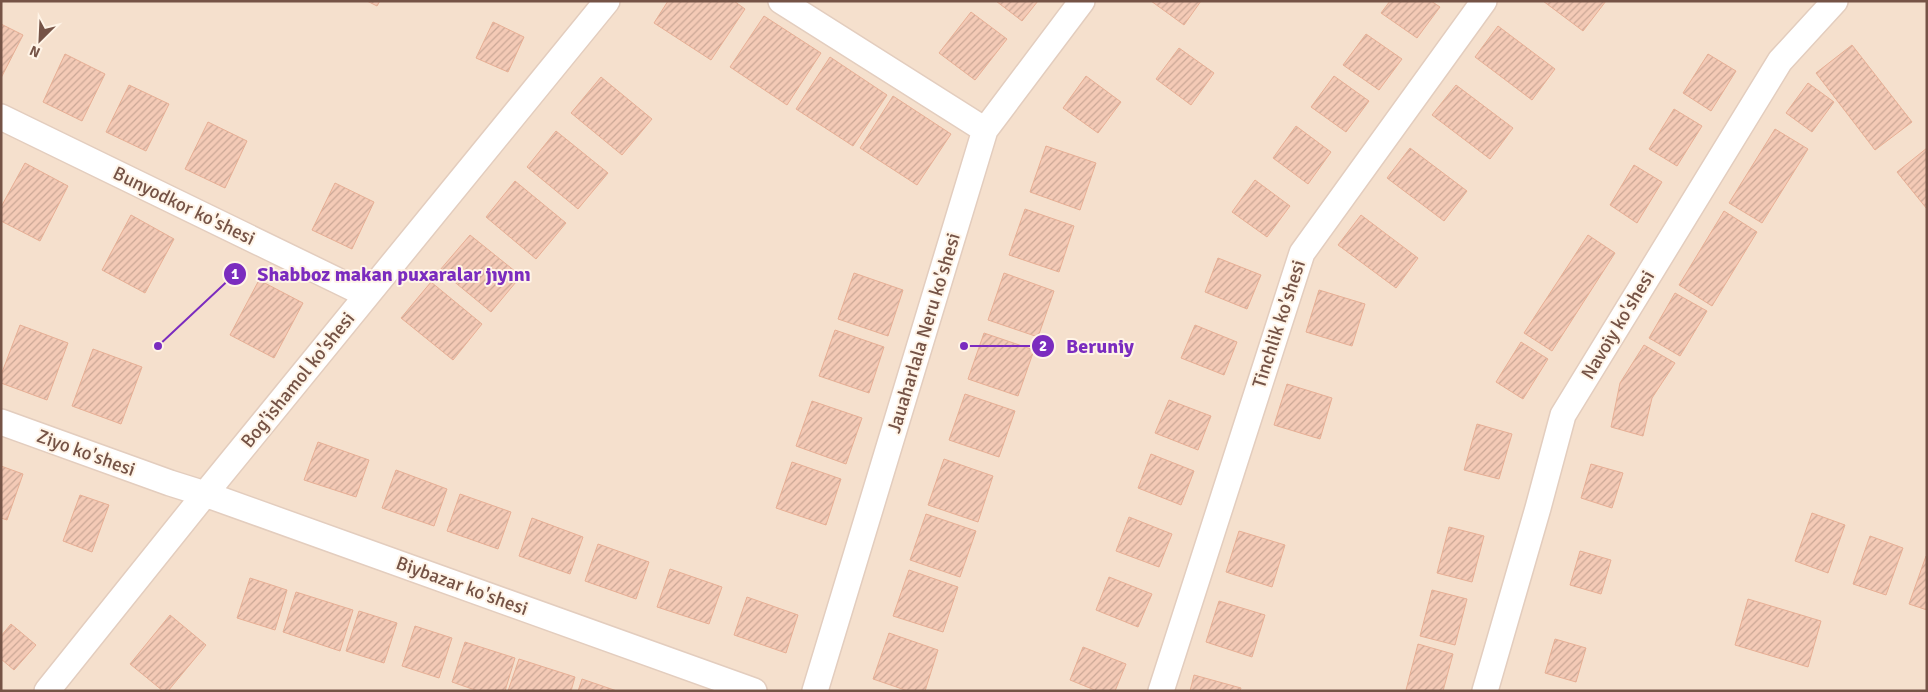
<svg xmlns="http://www.w3.org/2000/svg" width="1928" height="692" font-family="Signika,sans-serif">
  <defs>
    <pattern id="building-hatch" width="6" height="6" patternUnits="userSpaceOnUse" patternTransform="scale(1.25)"><rect width="6" height="6" fill="#f4cab6"/><path d="M-1 1l2-2M0 6l6-6M5 7l2-2" fill="none" stroke="#caa796"/></pattern>
  </defs>
  <rect width="100%" height="100%" fill="#fdf0df"/>
  <!-- residential -->
  <path fill="#f5e0cd" d="M1,1H1927V691H1Z"/>
  <!-- building -->
  <path fill="url(#building-hatch)" stroke="#e7af95" d="M367,1H380L377,6Z
    M668,1H734L745,9L711,60L654,23Z
    M996,1H1038L1022,21Z
    M1151,1H1201L1184,25Z
    M1390,1H1431L1440,7L1417,38L1381,13Z
    M1543,1H1606L1583,31Z
    M971,12L1007,39L975,80L939,53Z
    M764,16L821,53L787,105L730,67Z
    M493,22L524,37L508,72L476,58Z
    M1,24L23,35L1,78Z
    M1498,26L1555,69L1532,100L1475,57Z
    M1366,34L1402,59L1379,90L1343,65Z
    M1852,45L1912,122L1875,150L1816,73Z
    M1179,48L1214,73L1191,105L1156,79Z
    M65,54L105,74L82,121L43,102Z
    M1708,54L1736,71L1711,111L1683,93Z
    M830,57L887,95L853,146L796,109Z
    M1086,76L1121,102L1098,133L1063,108Z
    M1334,76L1369,101L1346,132L1311,107Z
    M601,77L652,119L622,155L571,113Z
    M1808,83L1834,102L1812,132L1786,113Z
    M129,85L169,104L146,151L106,132Z
    M1456,85L1513,128L1490,159L1432,115Z
    M893,96L951,134L917,185L860,148Z
    M1674,109L1702,126L1677,166L1649,149Z
    M208,122L247,141L225,188L185,169Z
    M1296,126L1331,152L1308,184L1273,158Z
    M1775,129L1808,149L1762,223L1729,203Z
    M556,131L608,173L578,209L527,167Z
    M1046,146L1096,163L1080,210L1030,192Z
    M1410,148L1467,191L1444,221L1387,178Z
    M1927,148V209L1897,172Z
    M25,163L68,186L40,241L1,221V207Z
    M1634,165L1662,182L1637,223L1610,205Z
    M1255,180L1290,206L1267,237L1232,212Z
    M515,181L566,223L536,259L486,217Z
    M335,183L374,202L352,249L312,230Z
    M1025,209L1074,226L1059,272L1009,255Z
    M1724,211L1757,232L1712,306L1679,285Z
    M131,215L174,239L145,293L102,270Z
    M1361,215L1418,258L1396,288L1338,245Z
    M470,235L521,276L491,312L440,270Z
    M1588,235L1615,253L1552,351L1524,333Z
    M1218,258L1261,275L1247,309L1205,292Z
    M854,273L903,290L888,336L838,319Z
    M1004,273L1054,291L1038,337L988,320Z
    M259,280L303,303L274,358L230,335Z
    M431,282L482,324L453,360L401,318Z
    M1319,290L1365,304L1352,346L1306,332Z
    M1675,293L1707,311L1680,356L1649,338Z
    M20,325L68,343L47,400L1,383V375Z
    M1195,325L1237,342L1224,375L1181,358Z
    M835,330L884,347L869,393L819,376Z
    M984,333L1034,350L1018,396L968,379Z
    M1521,342L1548,359L1523,399L1496,382Z
    M1644,345L1675,363L1652,398L1643,436L1611,427L1620,383Z
    M93,349L142,367L121,424L72,406Z
    M1287,384L1332,398L1320,439L1274,425Z
    M965,394L1015,411L999,457L949,440Z
    M1169,400L1211,416L1198,450L1155,433Z
    M812,401L862,418L846,464L796,446Z
    M1477,424L1512,434L1499,479L1464,470Z
    M318,442L369,460L356,497L304,480Z
    M1151,454L1194,471L1181,505L1138,488Z
    M944,459L993,476L978,522L928,505Z
    M792,462L841,479L826,525L776,508Z
    M1591,464L1623,473L1612,508L1581,498Z
    M1,466L23,474L7,520L1,518Z
    M396,470L447,489L434,526L382,508Z
    M460,494L511,512L498,549L447,531Z
    M80,495L109,505L92,552L63,541Z
    M1812,513L1845,525L1828,573L1795,561Z
    M926,514L976,531L960,577L910,560Z
    M1129,517L1172,534L1159,567L1116,551Z
    M532,518L583,537L570,574L519,556Z
    M1449,527L1484,536L1472,582L1437,573Z
    M1239,531L1285,545L1272,587L1226,572Z
    M1870,536L1903,548L1886,595L1853,584Z
    M598,544L649,562L636,599L585,581Z
    M1580,551L1611,560L1601,594L1570,585Z
    M1926,556H1927V610L1909,604Z
    M670,569L722,587L709,624L657,607Z
    M909,570L958,587L943,632L893,616Z
    M1109,577L1152,594L1138,627L1096,610Z
    M250,578L287,590L275,630L237,618Z
    M1432,590L1467,599L1455,645L1420,636Z
    M296,592L353,610L340,651L283,632Z
    M747,597L798,615L786,653L734,635Z
    M1748,599L1821,621L1808,667L1735,645Z
    M1219,601L1265,615L1252,657L1206,642Z
    M359,611L397,623L384,663L346,651Z
    M170,615L206,645L168,691H163L130,664Z
    M11,624L36,645L14,670L1,659V636Z
    M415,626L452,638L439,678L402,666Z
    M889,633L938,650L925,691H908L873,679Z
    M1555,639L1586,648L1576,682L1545,673Z
    M465,642L515,658L505,691H478L452,682Z
    M1418,644L1453,654L1443,691L1406,690Z
    M1083,647L1126,664L1115,691H1097L1070,680Z
    M519,659L575,677L571,691H508Z
    M1194,675L1241,688L1240,691H1190Z
    M582,679L617,691H578Z"/>
  <g fill="none" stroke-linecap="round" stroke-linejoin="round">
    <defs>
      <path id="minor" d="M781,1L985,130
        M1,117L367,295
        M1,422L170,483L205,494L754,691
        M47,691L205,494L607,1
        M815,691L985,130L1082,1
        M1161,691L1302,253L1484,1
        M1485,691L1538,508L1563,415L1780,61L1835,1"/>
    </defs>
    <!-- minor casing -->
    <use href="#minor" stroke="#e3cdbe" stroke-width="28"/>
    <!-- minor -->
    <use href="#minor" stroke="#fff" stroke-width="25"/>
  </g>
  <g text-anchor="middle" dominant-baseline="central" stroke-width="4" stroke-linejoin="round" paint-order="stroke">
    <!-- street labels -->
    <g font-size="19" fill="#755346" stroke="#fff4e7">
      <text transform="translate(184 206) rotate(26)">Bunyodkor ko'shesi</text>
      <text transform="translate(1279 324) rotate(-72)">Tinchlik ko'shesi</text>
      <text transform="translate(1618 325) rotate(-59)">Navoiy ko'shesi</text>
      <text transform="translate(924 333) rotate(-73)">Jauaharlala Neru ko'shesi</text>
      <text transform="translate(298 380) rotate(-51)">Bog'ishamol ko'shesi</text>
      <text transform="translate(86 453) rotate(20)">Ziyo ko'shesi</text>
      <text transform="translate(462 586) rotate(20)">Biybazar ko'shesi</text>
    </g>
  </g>
  <!-- callouts -->
  <path fill="none" stroke="#7b2cbf" stroke-width="2" d="M158 346L235 274M964 346L1043 346"/>
  <g fill="#7b2cbf" stroke="#fff4e7" stroke-width="2">
    <circle cx="158" cy="346" r="5"/>
    <circle cx="964" cy="346" r="5"/>
    <circle cx="235" cy="274" r="12"/>
    <circle cx="1043" cy="346" r="12"/>
  </g>
  <g font-size="15" text-anchor="middle" font-weight="bold" fill="#fff">
    <text x="235" y="279">1</text>
    <text x="1043" y="351">2</text>
  </g>
  <g font-size="20" text-anchor="middle" font-weight="bold" fill="#7b2cbf" stroke="#fff4e7" stroke-width="4" stroke-linejoin="round" paint-order="stroke">
    <text x="394" y="281">Shabboz makan puxaralar jıyını</text>
    <text x="1100" y="353">Beruniy</text>
  </g>
  <!-- border -->
  <rect width="1928" height="692" fill="none" stroke="#755346" stroke-width="5"/>
  <!-- north arrow -->
  <g transform="translate(40 40) rotate(204)" stroke="#fff4e7" stroke-width="4" paint-order="stroke">
  <path d="M0-4L9 19L0 12L-9 19Z" fill="#755346"/>
  <text y="-8" font-size="14" font-weight="bold" text-anchor="middle" fill="#755346">N</text>
  </g>
</svg>
